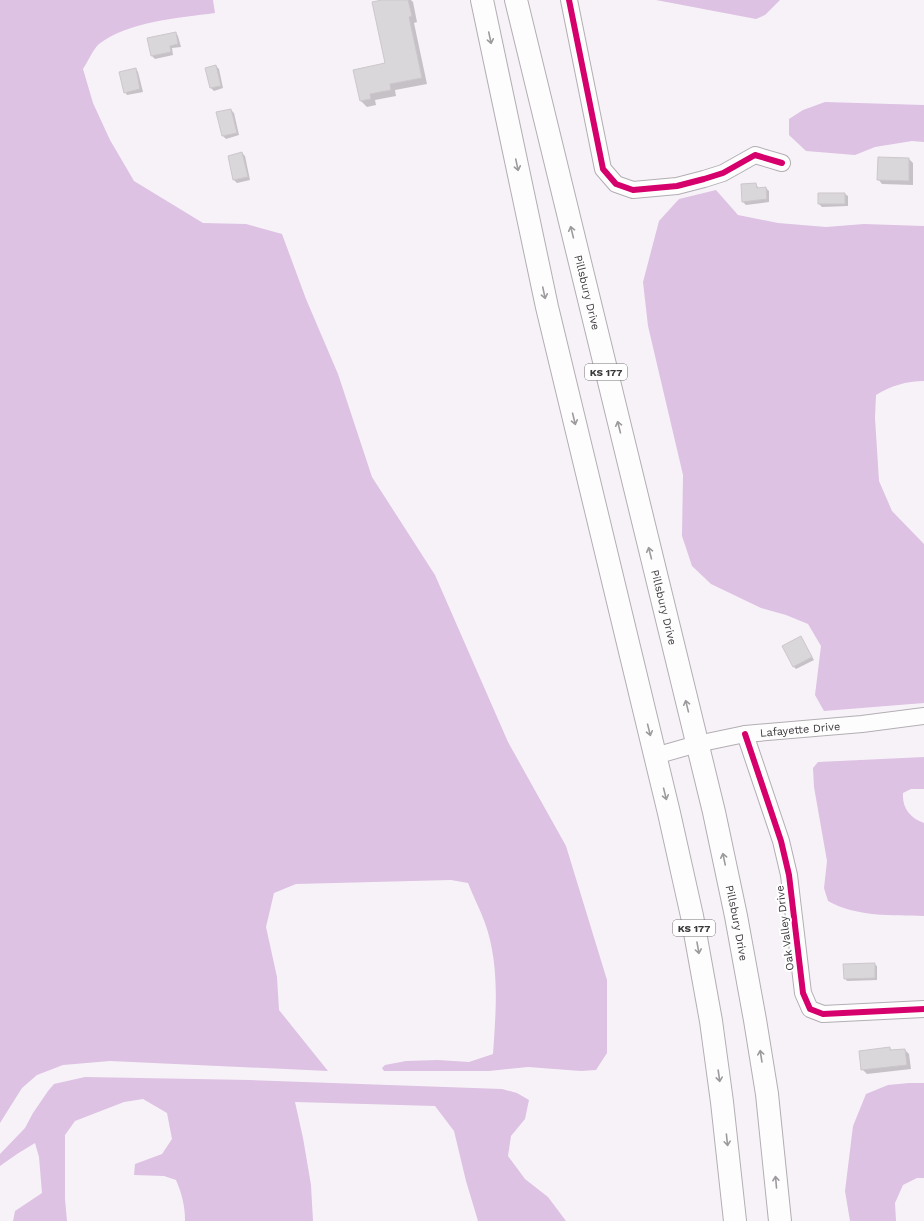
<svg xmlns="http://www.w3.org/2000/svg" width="924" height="1221" font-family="'Work Sans',sans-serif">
  <rect width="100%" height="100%" fill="#f7f2f8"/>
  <!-- forest -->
  <path fill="#ddc2e3" d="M0,0H213L215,13C179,18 129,21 99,44C94,48 87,63 83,69L93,103L110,140L134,181L203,223L246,224L282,234L306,299L338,374L372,477L435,575L508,742L566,846L607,980V1053L596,1070L581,1071L528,1067L489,1071H384L382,1068L385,1065L406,1061L438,1060L469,1062L493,1054C496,1011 500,965 485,923C480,909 473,896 468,883L451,880L296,884L274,893L266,927L277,977L279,1010L328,1071L110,1061L63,1065L37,1075L22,1088L0,1123Z
    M656,0H780L765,15L756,19Z
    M825,102L924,105V142L912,141L875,147L855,155L806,151L789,135V119L803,110Z
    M716,190L738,215L778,223L826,227L864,224L924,226V381C906,381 891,386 876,395L875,418L879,481L892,511L924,544V703L824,711L815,695L821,646L808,624L786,615L761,608L711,584L692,566L682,536L683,475L648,326L643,282L659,221L679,199Z
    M924,757V789H911L903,793C902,808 910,818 924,823V916C892,915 856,917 828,901L824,888L827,861L814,787L813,768L818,762Z
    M85,1077L250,1080L502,1089L517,1093L529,1100L525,1119L511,1136L508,1156L525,1179L548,1197L566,1221H478L466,1181L454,1131L435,1106L295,1102L303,1138L311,1185L313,1221H185C185,1206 182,1194 176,1180L164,1176L134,1175L135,1164L162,1154L172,1139L167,1113L143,1099L124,1102L75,1121L65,1135V1199L67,1221H13L15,1211L42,1193L39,1157L35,1143L17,1154L0,1166V1154L25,1128L33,1113L48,1091L54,1084Z
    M909,1083H924V1178H917L903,1185L895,1203L896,1221H850L845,1191L853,1126L866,1094L888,1085Z"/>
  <!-- shadow -->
  <path fill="#0003" d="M387,0H411L413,2L417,22L414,23L427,84L395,90L396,96L375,100L376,105L367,107L361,101L387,64Z
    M176,33L178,36L181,47L172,48L173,55L155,59L152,56L148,39Z
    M216,66L219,69L223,88L214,91L211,88L207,69Z
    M136,69L138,72L143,92L127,95L125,92Z
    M231,110L234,113L239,135L226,139L223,136L218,113Z
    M242,153L245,156L250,180L237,183L234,180L229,157Z
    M909,159L913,163V185L882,184L878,179Z
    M756,184L759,189L766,188L769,191V202L746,205L743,202Z
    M845,194L848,196V206L822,207L819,204Z
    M801,638L814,660L796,669L793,666Z
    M874,964L877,966V980L847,981L845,978Z
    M890,1048L892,1051L905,1050L909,1054L911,1069L867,1074L862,1069Z"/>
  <!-- building -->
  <path fill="#dad7db" stroke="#cbc7cb" d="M382,0H408L412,16L409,17L422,78L390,84L391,90L370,94L371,99L360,101L353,70L385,63L372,2Z
    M176,32L178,44L170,46L171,52L151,56L147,38Z
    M216,65L221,86L210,88L205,68Z
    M136,68L140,89L124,93L119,72Z
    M231,109L237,133L222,136L216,112Z
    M242,152L248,177L233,180L228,156Z
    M878,157L909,158V181L877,180Z
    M756,183L757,188L766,187L767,199L742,202L741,184Z
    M818,193H845V204H818Z
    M801,636L812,657L793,667L782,646Z
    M875,963V978L844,979L843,964Z
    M890,1047V1050L905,1049L907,1065L861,1070L859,1051Z"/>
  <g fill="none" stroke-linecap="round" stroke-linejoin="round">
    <defs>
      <g id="minor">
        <path d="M569,0L603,169L616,184L633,190L677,186L704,179L723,173L755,155L782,163"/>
        <path d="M745,734L781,841L789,875L803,993L810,1009L823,1014L924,1009"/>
        <path id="s1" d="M655,756L697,744L745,734L862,724L924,716"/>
      </g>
      <g id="highway">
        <path d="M482,0L547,307L669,813L692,916L711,1021L722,1102L735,1221"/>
        <path id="s2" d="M516,0L714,812L736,916L755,1020L767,1094L780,1221"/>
      </g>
    </defs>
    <!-- minor casing -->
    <use href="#minor" stroke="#b2aeb2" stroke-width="18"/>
    <!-- highway casing -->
    <use href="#highway" stroke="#b2aeb2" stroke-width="24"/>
    <!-- minor -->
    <use href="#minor" stroke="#fefdfe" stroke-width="16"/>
    <!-- highway -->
    <use href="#highway" stroke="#fefdfe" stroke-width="22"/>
    <defs>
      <path id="cycleway" d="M569,0L603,169L616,184L633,190L677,186L704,179L723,173L755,155L782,163
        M745,734L781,841L789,875L803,993L810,1009L823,1014L924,1009"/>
    </defs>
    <!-- cycleway casing -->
    <use href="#cycleway" stroke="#fff" stroke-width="8"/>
    <!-- cycleway -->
    <use href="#cycleway" stroke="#d6006c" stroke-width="6"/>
  </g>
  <!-- one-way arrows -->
  <defs><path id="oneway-shaft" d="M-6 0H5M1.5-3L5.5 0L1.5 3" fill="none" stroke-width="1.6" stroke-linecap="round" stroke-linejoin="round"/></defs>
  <g stroke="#9c9a9c">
    <use href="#oneway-shaft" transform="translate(490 38) rotate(78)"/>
    <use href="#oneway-shaft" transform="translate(517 165) rotate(78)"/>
    <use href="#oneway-shaft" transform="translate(572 232) rotate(-104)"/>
    <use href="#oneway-shaft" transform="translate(544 293) rotate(78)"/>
    <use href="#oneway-shaft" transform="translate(574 419) rotate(76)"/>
    <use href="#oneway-shaft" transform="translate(619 427) rotate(-104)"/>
    <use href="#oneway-shaft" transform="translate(650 553) rotate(-104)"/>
    <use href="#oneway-shaft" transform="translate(687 706) rotate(-104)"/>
    <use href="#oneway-shaft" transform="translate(649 730) rotate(76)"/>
    <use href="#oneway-shaft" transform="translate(665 794) rotate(76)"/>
    <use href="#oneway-shaft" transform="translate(724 859) rotate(-102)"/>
    <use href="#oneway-shaft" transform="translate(698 948) rotate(80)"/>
    <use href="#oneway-shaft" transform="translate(761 1056) rotate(-99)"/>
    <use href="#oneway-shaft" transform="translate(719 1076) rotate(82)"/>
    <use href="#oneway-shaft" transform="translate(727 1140) rotate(84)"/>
    <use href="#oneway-shaft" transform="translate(776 1182) rotate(-95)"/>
  </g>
  <g text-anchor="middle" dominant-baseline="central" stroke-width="4" stroke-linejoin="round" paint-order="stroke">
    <!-- shield labels -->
    <g fill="#fff" stroke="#767476" stroke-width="1">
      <rect x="585" y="364" width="42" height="16" rx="3"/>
      <rect x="673" y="920" width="42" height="16" rx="3"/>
    </g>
    <g font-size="10" font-weight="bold" fill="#3b383b">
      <text x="606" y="372">KS 177</text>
      <text x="694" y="928">KS 177</text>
    </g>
    <!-- street labels -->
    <g font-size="11" fill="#3b383b" stroke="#fff">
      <text stroke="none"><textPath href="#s2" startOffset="301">Pillsbury Drive</textPath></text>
      <text stroke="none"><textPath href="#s2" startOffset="625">Pillsbury Drive</textPath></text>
      <text stroke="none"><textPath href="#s1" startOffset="148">Lafayette Drive</textPath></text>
      <text stroke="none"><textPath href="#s2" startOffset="949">Pillsbury Drive</textPath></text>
      <text transform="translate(785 928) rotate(-97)">Oak Valley Drive</text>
    </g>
  </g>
</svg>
